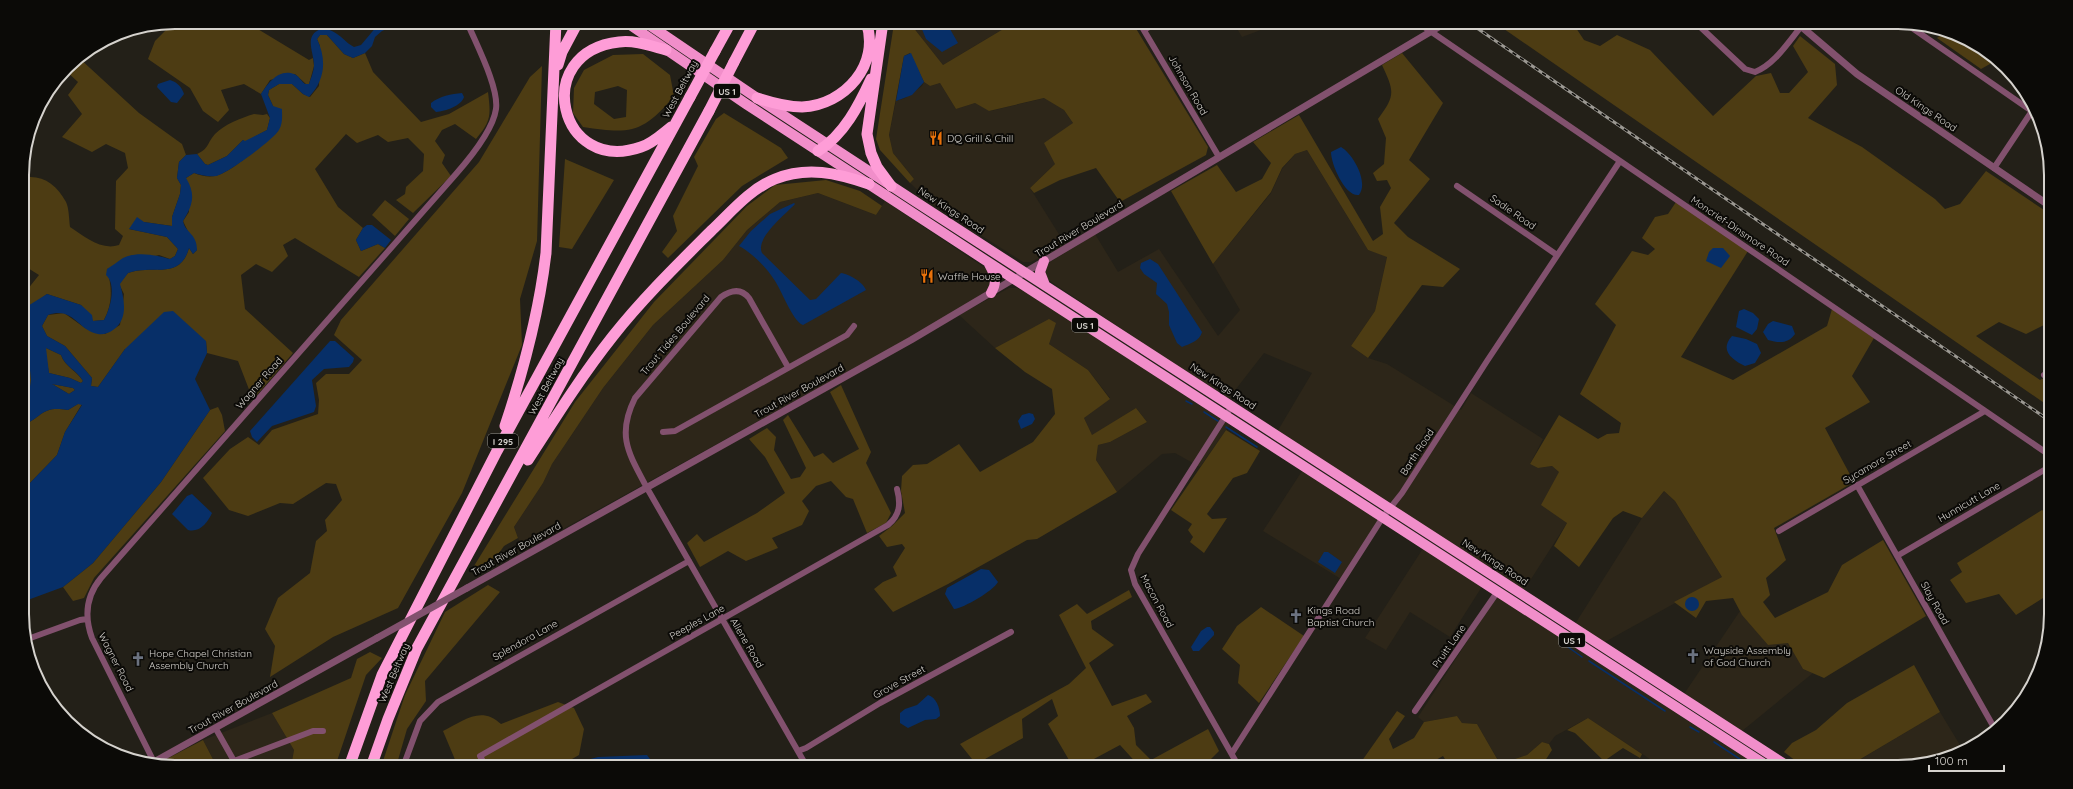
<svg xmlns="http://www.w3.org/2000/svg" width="2073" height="789" font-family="Quicksand,sans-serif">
  <rect width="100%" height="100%" fill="#232018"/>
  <!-- built -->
  <path fill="#2d2619" d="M909,22H1015L943,65Z
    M1233,22H1274L1269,27L1242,37Z
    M924,82L930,86L940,83L956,109L975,103L990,111L1045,98L1064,110L1073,123L1055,164L1030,188L1065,244L1031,262H1023L932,204L910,183L914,179L893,153L889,135L896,101L905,98L922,86Z
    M1307,150L1368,250L1387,256L1375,311L1351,346L1368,358L1387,364L1461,410L1471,393L1543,439L1530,464L1538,468L1552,466L1559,472L1567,523L1524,590L1277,432L1312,373L1264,353L1229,398L1171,362L1044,277L1047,264L1095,234L1118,272L1159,249L1218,336L1240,310L1213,264L1271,193L1282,169L1295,154Z
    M818,193L876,215L885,201L988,270L992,276L990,289L983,295L927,328L523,551L514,527L543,483L552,464L603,388L653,325L723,260L747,230L780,202Z
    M1009,288H1017L1034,296L1231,423L1200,467L1175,453L1162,454L1117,492L1096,460L1098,445L1110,442L1147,422L1136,408L1092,436L1084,418L1110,398L1088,370L1049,344V320L995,348L959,315Z
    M1304,468L1379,519L1341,579L1263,531Z
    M1664,491L1675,501L1722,577L1603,643L1575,624L1642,518Z
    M1424,547L1483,585L1450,637L1410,612L1386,650L1365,638Z
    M1498,594L1763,767H1662L1588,718L1555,736L1549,744L1542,742L1527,755L1500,764L1477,724L1462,723L1457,716L1424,722L1418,717Z
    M1740,611L1768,645L1788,642L1803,669L1813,673L1742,731L1684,694Z
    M1940,712L1963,750L1947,759L1908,767H1847Z
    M272,713L294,750L291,767H217L203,740Z"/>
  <!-- green -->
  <path fill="#4d3c13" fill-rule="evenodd" d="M246,22L309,60L313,58L314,66L309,84H306L295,74L270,80L261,94L244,84L221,90L229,110L218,122L203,111L190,88L148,59L155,41L173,23Z
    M899,22H909L943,65L1015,22H1132L1208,147L1206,155L1120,202L1096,168L1060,180L1034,193L1030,188L1055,164L1044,143L1073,123L1064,110L1044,98L989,111L975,103L956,109L940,83L930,86L924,82L910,53L904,56L889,135L893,153L914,179L910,183L880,150L876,139L893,30Z
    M1494,22H1541L1544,25L1572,22L1584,40L1600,46L1617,35L1650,50L1713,116L1756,76L1771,73L1780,93H1789L1808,72L1793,46L1800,36L1835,64L1837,85L1808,118L1862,147L1935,199L1945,209L1960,204L1986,171L2050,214V322L2026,334L1999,322L1976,336L2040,380L2050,375V407Z
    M1947,30L1991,54L1997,60L1981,69L1937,38Z
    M320,35H327L344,54L353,58L365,53L373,72L421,122L449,114L488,92C491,116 491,121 476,139L455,124L442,130L435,141L445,155L442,163L451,176L413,213L396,200L405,194L406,187L423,171L424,154L408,138L388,142L378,135L357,143L346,134L315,169L338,207L363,228L356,240L361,251L378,244L385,248L359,277L295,238L283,245L288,256L272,272L256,264L241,275L245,309L293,353L256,396L250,392L238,361L207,353L206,341L125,349L98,387L91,386L92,378L65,346L47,336L42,326L48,315L64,313L85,328L105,334L120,325L124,294L119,284L128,273C152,264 180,281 189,248L193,254L197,250L183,221L189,212L186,178L194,173C201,176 208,177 215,176C231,173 265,142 278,131L273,106L268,95L269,90L279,84H292L303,94L310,97L319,86L320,46L317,39Z
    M1402,53L1443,103L1409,160L1430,179L1394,223L1408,237L1460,269L1443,287L1422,285L1368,358L1351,346L1375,311L1387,257L1368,250L1307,150L1295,154L1282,168L1271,192L1213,264L1171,191L1217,165L1236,192L1262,179L1271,163L1253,142L1299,115L1373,241L1383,234L1380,207L1391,188L1387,180L1377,181L1373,173L1384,164L1386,138L1378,119C1396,95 1394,91 1382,65Z
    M643,54L670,75L674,96C643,134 629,134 583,127L573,113L574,88L584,70L613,55ZM618,86L627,90L626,117L614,119L594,104L595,92Z
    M78,57L139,113L182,144L186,155L179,162L177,178L181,185L180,194L172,217V226L144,222L129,229L167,237L178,249L175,256L170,259L159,255L107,269C112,287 113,303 104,320L93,321L81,305L47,294L29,307L23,302V295L39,275L23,265L22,178C42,174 56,184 66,202C69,208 69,219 70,227C84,236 101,251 119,245L123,236L115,229L116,181L128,168L125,153L106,144L92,152L62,137L82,114L68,95L78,82L66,71Z
    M542,66L537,241L520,299L522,345L462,493L398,608L333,637L270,677L275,646L265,629L278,598L310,573L316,541L327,531L325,520L342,500L336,484L326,483L293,504L280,503L248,516L229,510L203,478L230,449L248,437L259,445L272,430L318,414L319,400L316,383L326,374H349L362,360L334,335L341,320L479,162L530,77Z
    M724,113L781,148L788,158L742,186L668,258L662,252L677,231L673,216L698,166L694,157L716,119Z
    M254,114L263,115L267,114L270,118L267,130L245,142L243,140L227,156L208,165L205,164L197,154C209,149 207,143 215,134C225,124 241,118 254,114Z
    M565,159L614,180L572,249L559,247Z
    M826,180L860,191L882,206L876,215L818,193L780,202L747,230L723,260L653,325L603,388L552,464L543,483L514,527L518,538L504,546L487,570L474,566L575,402L654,302L747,206L775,185Z
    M385,200L409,219L395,236L372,215Z
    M1676,202L1748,251L1681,357L1733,380L1827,326L1832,309L1874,338L1852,376L1870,402L1825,428L1854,482L1774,528L1786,560L1766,578L1770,595L1763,602L1775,618L1828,592L1842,565L1883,540L1926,616L1824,678L1803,669L1788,643L1768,645L1742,615L1733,598L1706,601L1696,618L1674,602L1722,577L1675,501L1664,491L1642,518L1623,511L1613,518L1579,567L1554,546L1567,523L1541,505L1559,472L1552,466L1538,468L1530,464L1559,415L1598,439L1607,434L1619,433L1621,423L1580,394L1616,325L1595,304L1632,251L1648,255L1655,249L1642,238L1655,217L1668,214Z
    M1049,319L1056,323L1049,344L1088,370L1110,399L1084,418L1092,435L1136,408L1147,422L1110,442L1098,445L1096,460L1117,492L1037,539L1027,540L948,584L893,612L874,589L883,582L897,576L893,567L905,548L902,544L887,547L879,536L892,526L905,513L901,491L902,476L913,465L927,464L959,444L980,472L1033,442L1055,414L1052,389L1025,372L995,348Z
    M46,348L61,355C65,367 77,371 83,381L81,383L70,378L49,373L45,351Z
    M29,365C35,377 30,394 24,405L23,370Z
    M52,384L73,388L75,390L69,394Z
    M841,385L871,452L866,463L891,513L886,523L867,533L853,499L846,497L831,481L816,486L802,501L809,511L802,525L772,538L778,548L746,561L728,551L700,567L687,543L697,534L704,542L757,513L785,493L765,457L749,439L767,428L776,437L774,450L791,479L800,477L806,468L783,420L788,415L814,457L823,453L833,463L859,449L830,392Z
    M78,404H82L65,432L57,455L29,484L24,487V425C44,416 41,406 68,410Z
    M218,407L222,415L225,431L94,578L84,598L73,601L63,587L93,563L161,482L210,410Z
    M1226,430L1260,451L1247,473L1233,478L1207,514L1212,519L1227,518L1204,553L1190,542L1193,537L1188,530L1192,524L1171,510Z
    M2042,510L2051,516V563L2043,567L2051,584V593L2016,615L1999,594L1966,603L1950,580L1962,572L1957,563Z
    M488,585L500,592L425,681L426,701L407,729L396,767H381L405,695L445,612Z
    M1129,590L1132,597L1091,621L1092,629L1114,645L1089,663L1112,706L1146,694L1152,702L1127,716L1134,728L1136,745L1151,760L1208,729L1219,751L1203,767H1140L1120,745L1079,767H1059L1069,760L1048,724L1058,716L1052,699L1022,719L1023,738L976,764L960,744L1069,684L1086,668L1059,615L1077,604L1087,614Z
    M1261,607L1304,636L1259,703L1238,683L1240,665L1222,649L1237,626Z
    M370,652L382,658L366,675L335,767H291L294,750L272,713L351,678L357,659Z
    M1914,665L1940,712L1847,767H1804L1784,752L1792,743L1816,730L1847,703Z
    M558,702L574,708L584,729L579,755L558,767H456V762L443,731C463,721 481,705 501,724Z
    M1397,711L1405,716L1389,739L1393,749L1414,738L1424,722L1457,716L1462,723L1477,724L1500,764L1527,755L1542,742L1549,744L1552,750L1541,767H1450L1443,756L1423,767H1374L1359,765Z
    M1588,718L1642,754L1640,758L1623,748L1604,761L1575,733L1567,730Z
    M203,740L217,767H175L157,764Z"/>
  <!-- water -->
  <path fill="#072f68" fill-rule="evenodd" d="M389,22H402L382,31L375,37L372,46L365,53L353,58L344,54L327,35H320L317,39C327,60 325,80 309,97L303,94L292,84H279L269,90L268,95L273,106L282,109C282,116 283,123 279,130C273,140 227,174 216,176C208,177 201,175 194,173L186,178C196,194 193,205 183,221C185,233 197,233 197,250L193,254L189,248C180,281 152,264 128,273L120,284C124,299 129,319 113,330C109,333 103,335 98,334C78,331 74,306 48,315L42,326L47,336L65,346L92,378L91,386L98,387L125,349L164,312L173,311L206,341L207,353L195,379L210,410L161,482L93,563L63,587L25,601L24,487L29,484L57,455L65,432L82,405L78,404L68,410C41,406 44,416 24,425V405L29,393L31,380L28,350L23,348V336L29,339L28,330L23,326V309L47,294L81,305L92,315L93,321L104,320C110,309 117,285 106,275L107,269C112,266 117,262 123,258C137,251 156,255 170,259L175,256L178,249L167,237L129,229L137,217L144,222L172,226V217L180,194L181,185L177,178L179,162L186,155L197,154L205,164L208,165L227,156L243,140L245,141L267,130L270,118L261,94C268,83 279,68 294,74C298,75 302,82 305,84H309C311,78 314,71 314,65C314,54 305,38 317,31C321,28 328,29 332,31C341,35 346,43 354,47L361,45L377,26ZM46,348L61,355C65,367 77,370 83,381L81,383L70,378L49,373ZM52,384L73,388L75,390L69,394Z
    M919,22H946L958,43L942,52L926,39Z
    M911,53L924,82L912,95L896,101L904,56Z
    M170,80C177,82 182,87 184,94L177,103L171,102L157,87L158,84Z
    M462,93L464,97C461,106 446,111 436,112L431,107V103C440,96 451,94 462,93Z
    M1341,147C1353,154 1369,182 1359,195C1345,197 1331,164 1331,152Z
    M794,203L795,204C785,215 755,238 762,253L810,300L816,299L841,273C849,274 863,282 866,290L803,325C792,321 781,288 773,278C765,266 752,253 739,246L751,231L770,214Z
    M367,225H372L391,240L385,248L378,244L361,251L356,240L363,228Z
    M1713,248H1723L1730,256L1721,268L1706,261L1709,252Z
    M1150,259L1158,264L1202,332C1200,341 1189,344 1182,347L1177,343L1169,325V312L1167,304L1156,294L1157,283L1144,274L1140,268L1141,263Z
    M1744,309L1753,313L1759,319L1757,329L1752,335L1736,327L1739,311Z
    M1773,321L1792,326L1795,334C1788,344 1779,343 1768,340L1763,332L1768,324Z
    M1732,336L1746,339L1757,344L1761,353L1755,363L1745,366C1732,360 1719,350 1732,336Z
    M330,341H335L354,358L353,362L349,367L324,369L312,380L316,406L314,412L272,426L257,442L252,437L250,431Z
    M1029,413L1033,414L1035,419L1032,424L1021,429L1018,421L1022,415Z
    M192,494L212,513C208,522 200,533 188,530L172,514L187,496Z
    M1324,552H1328L1342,562L1335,573L1318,562Z
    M981,569L989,570L998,582C993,591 964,608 954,609L945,594L947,588Z
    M1685 604a7 7 0 1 1 14 0a7 7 0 1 1-14 0Z
    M1207,627H1210L1214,632V635L1199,651H1193L1191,647L1201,631Z
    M928,695C936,697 940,708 940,716L936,719L925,720L908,728L900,723V713L905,709L917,705Z
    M1950,751L1957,754L1940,760Z
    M647,755L656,767H560L598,757Z
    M928,762L938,763L941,767H921Z"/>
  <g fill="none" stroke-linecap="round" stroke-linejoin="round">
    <!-- stream -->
    <path stroke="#072f68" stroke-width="1.5" d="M1186,401L1192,404
      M1204,412L1218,421
      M1226,427L1257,447
      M1561,642L1582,657
      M1589,661L1665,711
      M1690,727L1699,732
      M1714,742L1752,767"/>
    <!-- minor -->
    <path stroke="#82516e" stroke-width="6" d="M1139,22L1219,157
      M1417,22L2051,456
      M1695,22L1745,69L1755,72C1776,64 1790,39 1805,22
      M1905,23L2039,116
      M1144,30L1158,22
      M1994,168L2032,111
      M1457,186L1557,255
      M788,367L749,298C741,288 731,290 721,297L635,398C616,436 629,454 647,488L807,767
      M2044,375L2050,371
      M1232,406L1138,554L1131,570L1135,584L1239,767
      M663,432L675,431L847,335L854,326
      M1857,485L1996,731
      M1779,531L1985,411
      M1897,556L2051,466
      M25,640L80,620L87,619
      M1415,711L1498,591
      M216,729L234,761
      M798,751L806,748L880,703L1011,632
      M1232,753L1383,517L1402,493L1487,361L1620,161
      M155,764L92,638C84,616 86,596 101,578L456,174C470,158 493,130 496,109C499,87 476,44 467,22
      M224,767L234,761L313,731H323
      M403,767L420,721L438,702L689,561
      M486,767L480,756L888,525C900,515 901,504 897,489"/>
    <!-- tertiary -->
    <path stroke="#82516e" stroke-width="7" d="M1796,22L1857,74L2050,206
      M467,588L911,340L1447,22
      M152,763L377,638"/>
    <!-- trunk -->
    <path stroke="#f18eca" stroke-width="10" d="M626,22L746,104L1014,279L1769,767
      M645,22L757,98L916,202L1789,767
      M1044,261L1040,272L1045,285
      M989,264C995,275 998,282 991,293"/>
    <!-- motorway -->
    <path stroke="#fe9dd7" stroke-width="11" d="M883,22L867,134L871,153L877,167L891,186
      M666,50C651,46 635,40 619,42C530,52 559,176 641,147C653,143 662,134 671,127
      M715,51L731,22
      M734,62L755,22
      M558,65L562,52L578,22
      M757,98C772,103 787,107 802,107C845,105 881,64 866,22
      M818,151C844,135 859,105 871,79
      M505,426C524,369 539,313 546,253L556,22
      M528,460C555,418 582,375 613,336C643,298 678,264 712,230C731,212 750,189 775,179C807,166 837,173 869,184
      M349,767L382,675L497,451L690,97
      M371,767L388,719L417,648L709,111"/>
    <defs>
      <path id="rail" d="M1468,22L2050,421"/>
    </defs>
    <!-- rail casing -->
    <use href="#rail" stroke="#9b9892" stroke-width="3"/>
    <!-- rail -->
    <use href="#rail" stroke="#0b0a07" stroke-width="1.5" stroke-dasharray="4.5" stroke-linecap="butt"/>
    <!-- tertiary-bridge -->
    <path stroke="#82516e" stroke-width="7" d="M377,638L467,588"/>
    <!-- motorway-bridge -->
    <path stroke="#fe9dd7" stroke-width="11" d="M690,97L715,51
      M709,111L734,62"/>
  </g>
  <!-- icons -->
  <defs>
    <symbol id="restaurant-bare" viewBox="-9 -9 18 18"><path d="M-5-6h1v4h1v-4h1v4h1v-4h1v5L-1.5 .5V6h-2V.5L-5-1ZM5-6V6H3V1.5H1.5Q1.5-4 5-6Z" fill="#e8710a" stroke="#0b0a07" stroke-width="2.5" paint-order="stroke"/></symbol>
    <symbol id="church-bare" viewBox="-9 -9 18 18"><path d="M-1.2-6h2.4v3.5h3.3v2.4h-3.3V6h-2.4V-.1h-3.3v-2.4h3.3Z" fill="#6b7280" stroke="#0b0a07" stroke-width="2.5" paint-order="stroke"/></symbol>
  </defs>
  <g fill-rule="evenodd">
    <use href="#restaurant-bare" x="926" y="128" width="20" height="20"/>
    <use href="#restaurant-bare" x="917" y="266" width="20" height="20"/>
    <use href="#church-bare" x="1286" y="606" width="20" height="20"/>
    <use href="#church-bare" x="1683" y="646" width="20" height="20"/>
    <use href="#church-bare" x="128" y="649" width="20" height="20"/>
  </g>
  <g text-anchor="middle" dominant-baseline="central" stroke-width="4" stroke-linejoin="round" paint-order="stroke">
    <!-- shield labels -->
    <g fill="#0b0a07" stroke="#989692" stroke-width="1">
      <rect x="714" y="84" width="26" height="14" rx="3"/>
      <rect x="1072" y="318" width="26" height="14" rx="3"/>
      <rect x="488" y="434" width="30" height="14" rx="3"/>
      <rect x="1559" y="633" width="26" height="14" rx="3"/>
    </g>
    <g font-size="9" font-weight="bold" fill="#d5d2cd">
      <text x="727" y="91">US 1</text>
      <text x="1085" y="325">US 1</text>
      <text x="503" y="441">I 295</text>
      <text x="1572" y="640">US 1</text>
    </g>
    <!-- street labels -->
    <g font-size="10" fill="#d5d2cd" stroke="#0b0a07">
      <text transform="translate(1188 85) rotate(60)">Johnson Road</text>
      <text transform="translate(680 89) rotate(-62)">West Beltway</text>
      <text transform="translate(1926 109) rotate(34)">Old Kings Road</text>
      <text transform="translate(951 210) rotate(33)">New Kings Road</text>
      <text transform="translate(1513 212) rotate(35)">Sadie Road</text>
      <text transform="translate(1079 229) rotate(-31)">Trout River Boulevard</text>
      <text transform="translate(1740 231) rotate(34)">Moncrief-Dinsmore Road</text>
      <text transform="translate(675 335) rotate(-50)">Trout Tides Boulevard</text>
      <text transform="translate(259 383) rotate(-49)">Wagner Road</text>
      <text transform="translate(546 386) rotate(-62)">West Beltway</text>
      <text transform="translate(1223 386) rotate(33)">New Kings Road</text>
      <text transform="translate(799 391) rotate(-29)">Trout River Boulevard</text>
      <text transform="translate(1417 452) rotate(-57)">Barth Road</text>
      <text transform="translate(1877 462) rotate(-30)">Sycamore Street</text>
      <text transform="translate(1969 502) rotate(-30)">Hunnicutt Lane</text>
      <text transform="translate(516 549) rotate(-29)">Trout River Boulevard</text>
      <text transform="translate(1495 562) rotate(33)">New Kings Road</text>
      <text transform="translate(1157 601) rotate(62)">Macon Road</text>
      <text transform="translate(1935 603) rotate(61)">Slay Road</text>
      <text transform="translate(697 622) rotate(-29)">Peeples Lane</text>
      <text transform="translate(525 640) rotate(-29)">Splendora Lane</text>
      <text transform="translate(747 643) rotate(60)">Allene Road</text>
      <text transform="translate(1449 646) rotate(-55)">Pruitt Lane</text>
      <text transform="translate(116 662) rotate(63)">Wagner Road</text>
      <text transform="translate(394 673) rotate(-67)">West Beltway</text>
      <text transform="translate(899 682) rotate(-29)">Grove Street</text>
      <text transform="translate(233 707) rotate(-29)">Trout River Boulevard</text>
    </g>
    <!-- poi labels -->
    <g font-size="10" fill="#d5d2cd" stroke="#0b0a07" text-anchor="start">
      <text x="947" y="138">DQ Grill &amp; Chill</text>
      <text x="938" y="276">Waffle House</text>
      <text x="1307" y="610">Kings Road<tspan x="1307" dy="12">Baptist Church</tspan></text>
      <text x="1704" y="650">Wayside Assembly<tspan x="1704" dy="12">of God Church</tspan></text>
      <text x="149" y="653">Hope Chapel Christian<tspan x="149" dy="12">Assembly Church</tspan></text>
    </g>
  </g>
  <!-- crop -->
  <path d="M0 0H2073V789H0ZM175 29H1898A146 146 0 0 1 2044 175V614A146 146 0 0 1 1898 760H175A146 146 0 0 1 29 614V175A146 146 0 0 1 175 29Z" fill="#0b0a07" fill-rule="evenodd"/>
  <path fill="none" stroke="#d5d2cd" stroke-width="2" d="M175 29H1898A146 146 0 0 1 2044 175V614A146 146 0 0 1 1898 760H175A146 146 0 0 1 29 614V175A146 146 0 0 1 175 29Z"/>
  <!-- scale -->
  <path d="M1929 765v6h75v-6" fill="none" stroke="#d5d2cd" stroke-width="2"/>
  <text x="1935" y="765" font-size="12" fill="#d5d2cd" stroke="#0b0a07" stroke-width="3" paint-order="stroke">100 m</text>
</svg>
